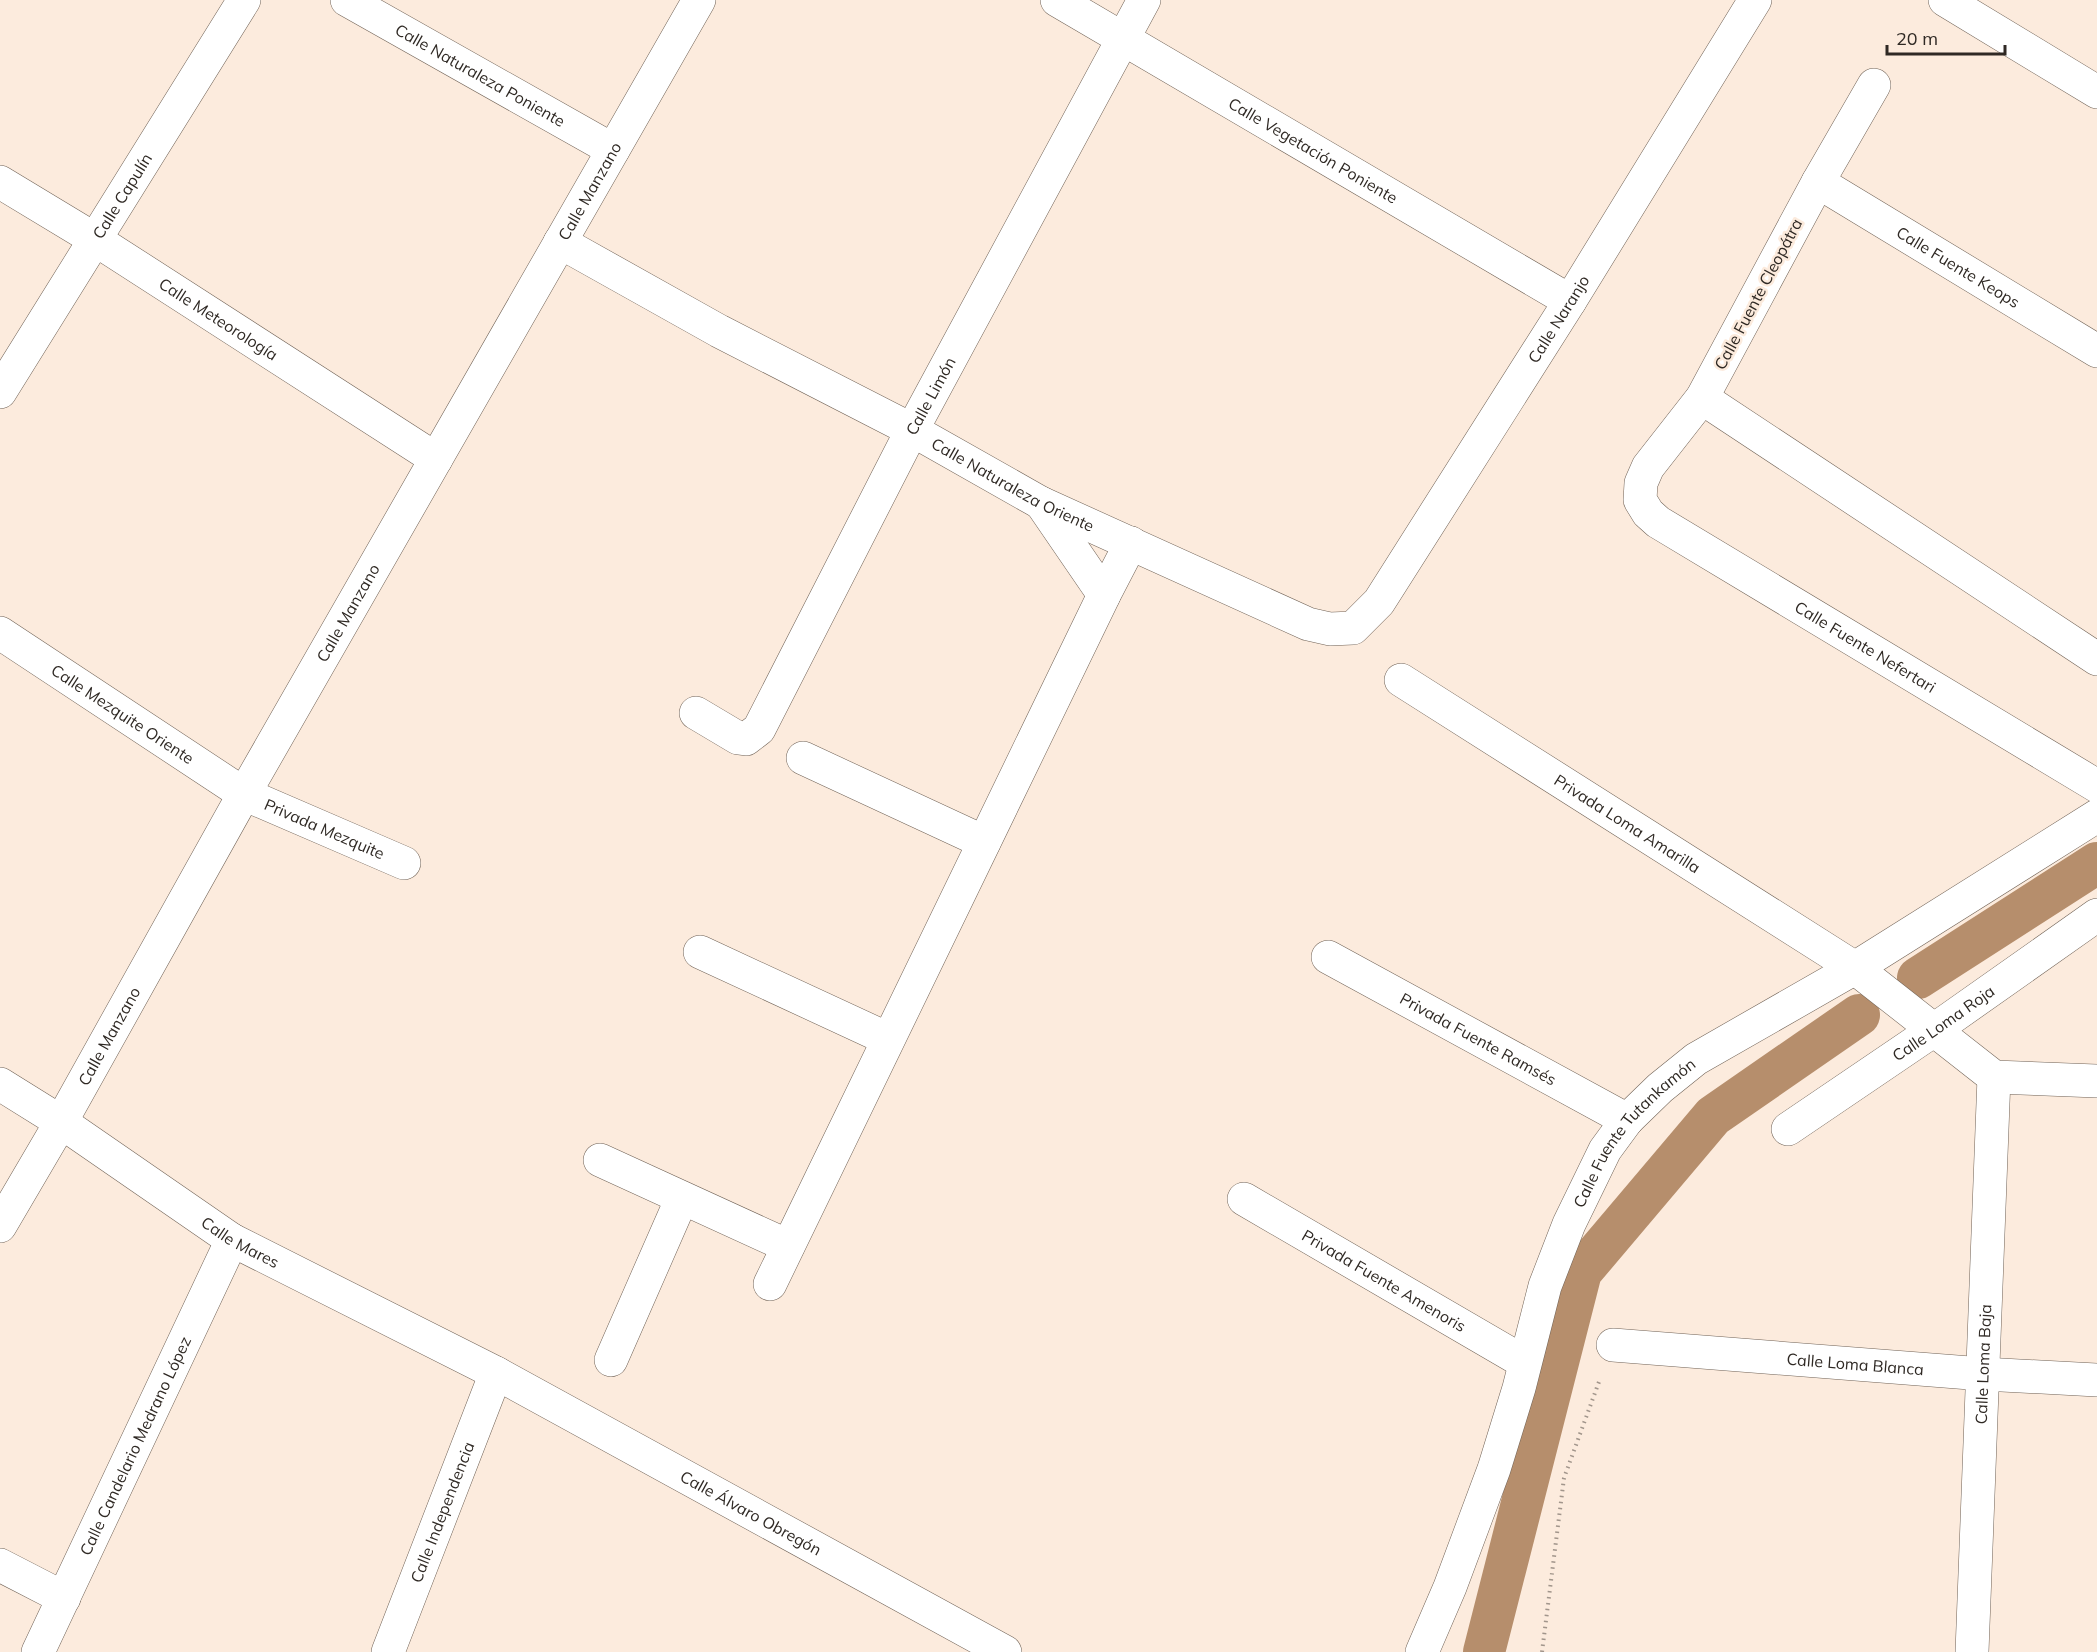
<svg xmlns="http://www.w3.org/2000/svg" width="2097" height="1652" font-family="Mulish,sans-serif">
  <rect width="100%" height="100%" fill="#fcebdd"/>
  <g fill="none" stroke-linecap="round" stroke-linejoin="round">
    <!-- canal -->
    <path stroke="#b68e6c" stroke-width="42" d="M1918,978L2097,863
      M1484,1652L1581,1272L1713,1116L1859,1015"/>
    <defs>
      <g id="minor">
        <path id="s1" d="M347,0L613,150"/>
        <path id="s2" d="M1057,0L1570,301"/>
        <path d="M1945,0L2097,92"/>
        <path id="s3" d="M1874,85L1818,182L1702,398L1648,467L1641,483L1640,500L1648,513L1658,522L2097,786"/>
        <path id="s4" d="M0,182L96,240L436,459"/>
        <path id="s5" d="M1818,182L2097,351"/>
        <path id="s6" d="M560,242L719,331L912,430L1041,503L1308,624L1330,629L1353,628L1379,602L1570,301L1755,0"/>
        <path id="s7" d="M0,392L244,0"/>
        <path d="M1702,398L2097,659"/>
        <path d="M1041,503L1104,595"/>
        <path id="s8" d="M0,633L244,794L404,863"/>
        <path id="s9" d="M1401,680L1855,968L1994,1077L2097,1081"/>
        <path id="s10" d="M696,713L738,738L746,739L759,729L912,430L1144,0"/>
        <path d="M803,758L984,842"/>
        <path d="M700,952L888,1039"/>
        <path id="s11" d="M1328,957L1627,1120"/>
        <path id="s12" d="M0,1084L61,1122L232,1240L496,1373L1005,1652"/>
        <path id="s13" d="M1788,1129L1934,1030L2097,915"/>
        <path d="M600,1160L788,1246"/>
        <path id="s14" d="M1244,1199L1524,1362"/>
        <path id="s15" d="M0,1226L61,1122L244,794L699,0"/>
        <path d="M770,1284L1104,595L1131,543"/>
        <path id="s16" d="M1613,1345L1983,1374L2097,1380"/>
        <path d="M611,1360L682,1198"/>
        <path d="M0,1565L64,1598"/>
        <path id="s17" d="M38,1652L232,1240"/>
        <path id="s18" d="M388,1652L496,1373"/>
        <path id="s19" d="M1422,1652L1450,1587L1494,1469L1519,1388L1545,1286L1569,1224L1605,1150L1627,1120L1660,1088L1696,1059L1855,968L2097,816"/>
        <path id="s20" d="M1972,1652L1994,1077"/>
      </g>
    </defs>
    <!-- minor casing -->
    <use href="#minor" stroke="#716357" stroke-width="34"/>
    <!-- path -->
    <path stroke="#a1958b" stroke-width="4" stroke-dasharray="1.5 4.5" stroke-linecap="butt" d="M1542,1652L1564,1478L1600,1379"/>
    <!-- minor -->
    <use href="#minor" stroke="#fff" stroke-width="33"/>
  </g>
  <g text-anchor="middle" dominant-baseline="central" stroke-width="5" stroke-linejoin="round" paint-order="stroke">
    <!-- street labels -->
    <g font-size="16" fill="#2f2924" stroke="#fcebdd">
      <text stroke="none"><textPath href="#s1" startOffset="153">Calle Naturaleza Poniente</textPath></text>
      <text stroke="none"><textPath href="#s2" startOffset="297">Calle Vegetación Poniente</textPath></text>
      <text stroke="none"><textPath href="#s15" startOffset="1191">Calle Manzano</textPath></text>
      <text stroke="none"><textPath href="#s7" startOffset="231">Calle Capulín</textPath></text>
      <text stroke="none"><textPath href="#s5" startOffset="164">Calle Fuente Keops</textPath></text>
      <text transform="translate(1758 294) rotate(-62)">Calle Fuente Cleopátra</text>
      <text stroke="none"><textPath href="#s6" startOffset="1258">Calle Naranjo</textPath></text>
      <text stroke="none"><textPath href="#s4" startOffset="258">Calle Meteorología</textPath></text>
      <text stroke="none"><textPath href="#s10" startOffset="448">Calle Limón</textPath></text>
      <text stroke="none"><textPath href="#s6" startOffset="514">Calle Naturaleza Oriente</textPath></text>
      <text stroke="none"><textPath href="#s15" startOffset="705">Calle Manzano</textPath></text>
      <text stroke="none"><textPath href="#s3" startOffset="750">Calle Fuente Nefertari</textPath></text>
      <text stroke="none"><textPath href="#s8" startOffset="147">Calle Mezquite Oriente</textPath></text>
      <text stroke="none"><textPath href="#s9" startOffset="268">Privada Loma Amarilla</textPath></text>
      <text stroke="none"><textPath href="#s8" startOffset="380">Privada Mezquite</textPath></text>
      <text stroke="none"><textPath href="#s13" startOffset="188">Calle Loma Roja</textPath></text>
      <text stroke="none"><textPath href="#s15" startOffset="219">Calle Manzano</textPath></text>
      <text stroke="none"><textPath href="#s11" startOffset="171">Privada Fuente Ramsés</textPath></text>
      <text stroke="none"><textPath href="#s19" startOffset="567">Calle Fuente Tutankamón</textPath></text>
      <text stroke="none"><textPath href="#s12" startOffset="288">Calle Mares</textPath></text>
      <text stroke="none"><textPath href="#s14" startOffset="162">Privada Fuente Amenoris</textPath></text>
      <text stroke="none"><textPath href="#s16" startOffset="243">Calle Loma Blanca</textPath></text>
      <text stroke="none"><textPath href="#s20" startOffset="288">Calle Loma Baja</textPath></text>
      <text stroke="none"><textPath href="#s17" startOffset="228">Calle Candelario Medrano López</textPath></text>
      <text stroke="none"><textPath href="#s18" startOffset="150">Calle Independencia</textPath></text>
      <text stroke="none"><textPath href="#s12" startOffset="866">Calle Álvaro Obregón</textPath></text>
    </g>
  </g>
  <!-- scale -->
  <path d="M1887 45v9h118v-9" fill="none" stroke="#2f2924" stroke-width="3"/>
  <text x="1896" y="45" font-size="18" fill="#2f2924" stroke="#fcebdd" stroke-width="4.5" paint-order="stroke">20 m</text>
</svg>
